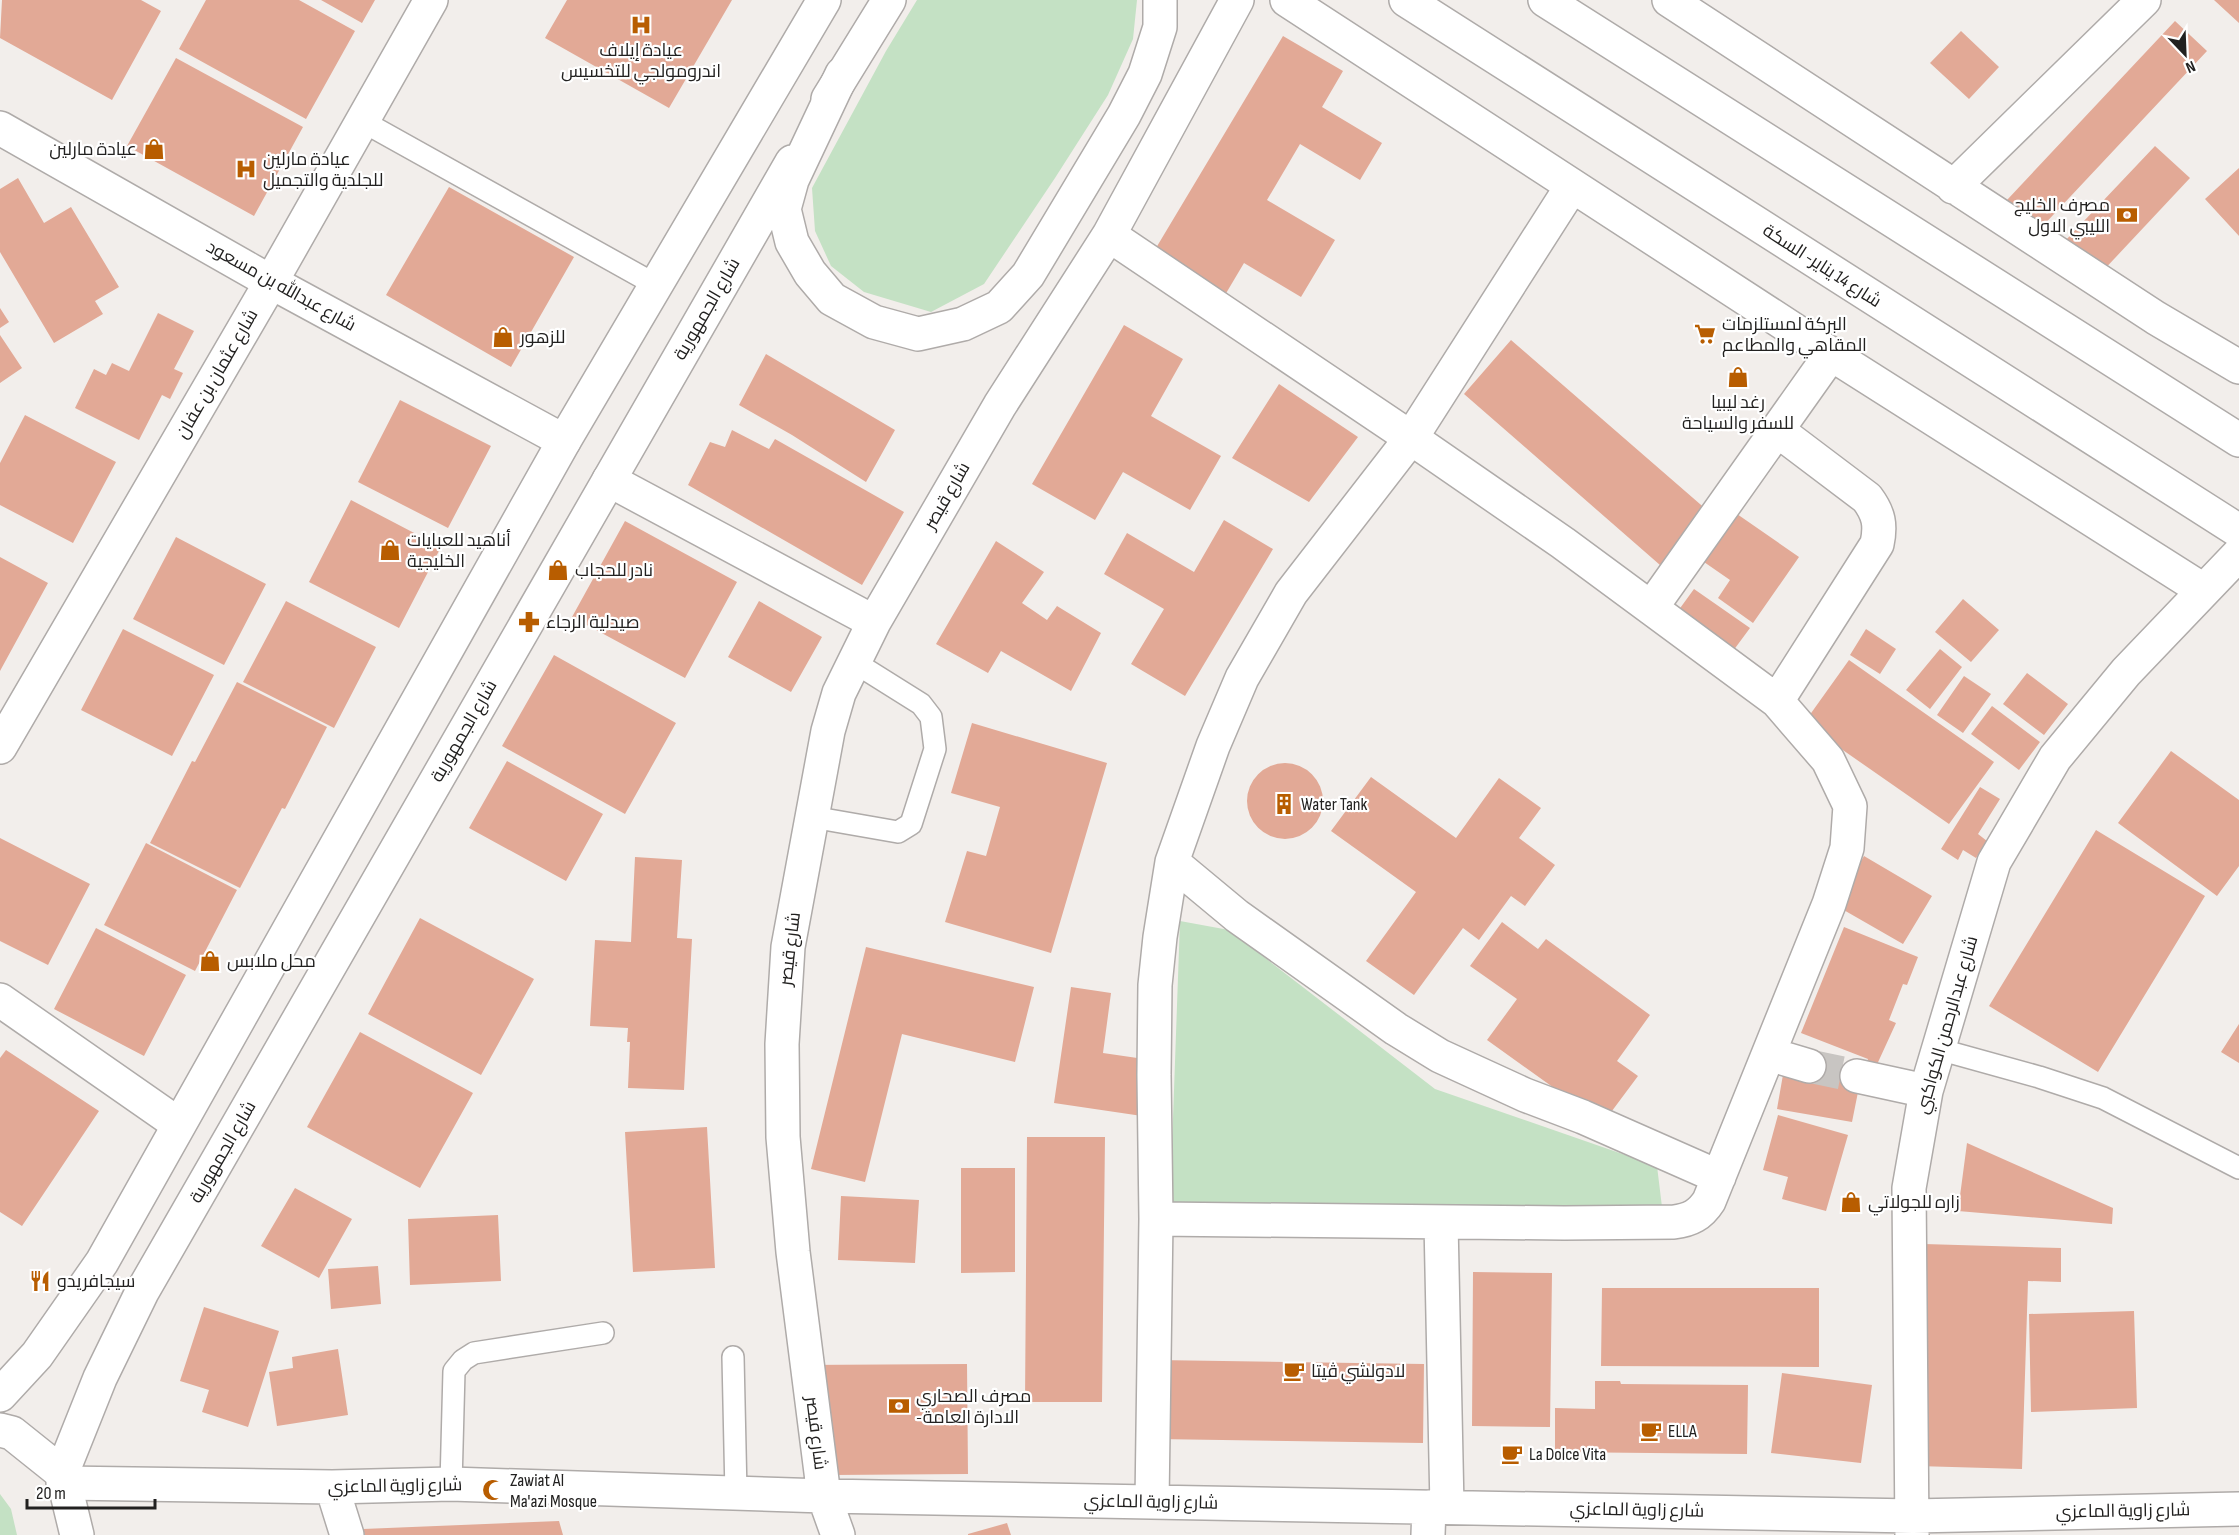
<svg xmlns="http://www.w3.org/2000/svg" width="2239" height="1535" font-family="'Sofia Sans Condensed',Cairo,sans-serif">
  <rect width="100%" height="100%" fill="#f2eeeb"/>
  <!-- green -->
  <path fill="#c4e1c4" d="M917,0H1137L1133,39L1108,95L1055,178L984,284L931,312L864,292L831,266L815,231L812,188L886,51Z
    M1180,921L1229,930L1435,1089L1657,1166L1662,1207H1342L1170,1203Z
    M0,1494L11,1509L17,1535H0Z"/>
  <!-- building -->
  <path fill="#e2a996" d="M2,0H141L161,11L112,100L0,38Z
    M206,0H299L355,31L306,119L179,49Z
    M321,0H375L362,23Z
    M567,0H732L669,108L545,38Z
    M2214,0H2239V23Z
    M2175,21L2207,51L2039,230L2007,200Z
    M1961,31L1999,67L1969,99L1930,63Z
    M1283,36L1343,71L1322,107L1382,143L1360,180L1300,144L1267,200L1335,240L1301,297L1244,263L1225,295L1153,253Z
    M176,58L303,127L254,216L127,146Z
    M2155,146L2190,178L2100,274L2065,241Z
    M2239,168V236L2205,199Z
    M18,178L44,223L71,207L119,287L95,301L103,314L54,343L0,252V189Z
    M449,187L574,257L511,367L386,295Z
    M0,308L9,322L0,328Z
    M158,313L194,331L174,369L183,373L170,399L162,395L139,440L75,408L94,369L106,375L112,363L129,371Z
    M1124,325L1183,359L1151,416L1221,456L1190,510L1123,472L1095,520L1032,484Z
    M0,335L22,368L0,383Z
    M1511,340L1708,511L1660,565L1464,394Z
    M766,354L895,430L866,482L792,435L739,405Z
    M1279,384L1358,437L1309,502L1232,458Z
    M400,400L491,446L448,528L358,482Z
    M25,415L116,462L73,543L0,505V463Z
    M732,430L769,449L775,439L904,512L862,585L688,485L710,442L725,447Z
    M351,500L441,547L399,628L309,582Z
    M1737,514L1799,557L1753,623L1718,598L1730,580L1704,562Z
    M1224,520L1273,549L1185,696L1131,664L1164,609L1104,574L1127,533L1194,572Z
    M625,521L737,582L685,678L572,617Z
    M176,537L266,584L224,665L133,619Z
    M996,541L1044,572L1022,603L1047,620L1057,606L1101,633L1071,691L1001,651L988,673L936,644Z
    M0,557L48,583L0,671Z
    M1694,589L1750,628L1733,651L1678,611Z
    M1963,599L1999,630L1971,662L1935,632Z
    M286,601L376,647L334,728L243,682Z
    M759,601L822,637L791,692L728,657Z
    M123,629L214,675L172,756L81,710Z
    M1866,629L1896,649L1880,674L1850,655Z
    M1940,649L1962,667L1930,709L1906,690Z
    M554,655L676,723L625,814L502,746Z
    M1849,660L1994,762L1949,824L1804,723Z
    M2027,673L2068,704L2044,735L2003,704Z
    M1964,676L1991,694L1963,733L1937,715Z
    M237,682L327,727L285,809L282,808L240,888L150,843L192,761L195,762Z
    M1992,706L2040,742L2019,770L1971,734Z
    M972,723L1107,763L1051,953L945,922L967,851L986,856L1000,807L951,793Z
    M2171,751L2239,800V866L2217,896L2118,823Z
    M507,761L603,814L566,881L469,828Z
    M1247 801a38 38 0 1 1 76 0a38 38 0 1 1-76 0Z
    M1371,777L1456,838L1499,778L1541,808L1519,838L1555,865L1525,906L1511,896L1479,940L1463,928L1414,995L1366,961L1416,892L1331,831Z
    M1980,787L2000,799L1978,834L1987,841L1976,858L1963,850L1958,860L1941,849Z
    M2096,830L2205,896L2098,1072L1989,1006Z
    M0,838L90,884L48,965L0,941Z
    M146,843L237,890L195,971L104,925Z
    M1864,856L1932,896L1903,944L1835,905Z
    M635,857L682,860L677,938L692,939L684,1090L628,1088L630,1042H627L628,1028L590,1026L595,940L631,942Z
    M420,918L534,979L481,1075L368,1014Z
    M1502,922L1538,949L1546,939L1650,1015L1617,1061L1638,1076L1603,1123L1487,1040L1517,999L1470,966Z
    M1844,927L1918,957L1907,985L1903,984L1889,1020L1896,1023L1874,1071L1865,1067L1868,1059L1801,1033Z
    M96,928L186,975L144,1056L54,1009Z
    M866,947L1034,987L1015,1062L902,1034L865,1182L811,1169Z
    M1071,987L1111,993L1103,1053L1151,1060L1142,1116L1054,1103Z
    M2239,1024V1063L2221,1052Z
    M360,1032L473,1093L420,1188L307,1127Z
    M6,1050L99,1111L22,1226L0,1212V1058Z
    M1784,1069L1860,1082L1852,1122L1777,1109Z
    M1778,1115L1848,1135L1826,1211L1782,1199L1788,1177L1763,1170Z
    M707,1127L715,1268L633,1272L625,1132Z
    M1027,1137H1105L1102,1402H1025Z
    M1967,1143L2113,1208L2112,1224L1958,1211Z
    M961,1168H1015V1272L961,1273Z
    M295,1188L352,1219L319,1278L261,1246Z
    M841,1196L919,1200L915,1263L838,1260Z
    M498,1215L501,1281L410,1285L408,1219Z
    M1924,1244L2061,1248V1282L2028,1281L2022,1469L1917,1466Z
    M378,1266L381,1304L331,1309L328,1269Z
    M1473,1272L1552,1273L1550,1427L1472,1426Z
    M1602,1288H1819V1367L1601,1366Z
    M204,1307L279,1331L248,1427L202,1412L209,1390L180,1381Z
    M2134,1311L2137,1408L2031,1412L2029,1314Z
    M338,1349L348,1415L277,1426L269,1372L293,1368L292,1357Z
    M1157,1360L1424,1364L1423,1443L1156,1439Z
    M967,1364L968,1474L833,1475L801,1365Z
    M1782,1373L1872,1385L1861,1463L1771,1453Z
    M1595,1381H1620L1621,1384L1748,1385L1747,1454L1555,1452V1408L1595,1409Z
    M559,1521L563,1535H365L363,1529Z
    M1007,1523L1011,1535H968V1534Z"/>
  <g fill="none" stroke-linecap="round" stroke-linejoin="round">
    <!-- street-tunnel -->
    <path stroke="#c8c5c2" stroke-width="33" stroke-dasharray="33 16" stroke-linecap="butt" d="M1809,1066L1857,1076"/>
    <defs>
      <path id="lane" d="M362,121L656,285
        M812,817L898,832L911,824L935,749L931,717L921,704L854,662
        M1938,1049L2039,1077L2103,1098L2239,1168
        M733,1357L736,1494
        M451,1484L454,1371L463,1360L474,1353L603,1333"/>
      <path id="street" d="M1287,0L1831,354L2203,590
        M1669,0L2156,318L2239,367
        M0,128L271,282L564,441
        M1953,187L2144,0
        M1109,235L1411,438L1563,543L1777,701L1828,760L1850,806L1847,848L1829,904L1709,1201C1700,1215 1690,1220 1674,1222L1564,1223L1156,1219
        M1777,430L1867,498C1879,514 1881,525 1877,544L1777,701
        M609,480L874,622
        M1651,608L1831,354
        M0,747L271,282L431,0
        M1172,862L1237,916L1396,1029L1440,1056L1525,1095L1583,1117L1719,1177
        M0,1000L178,1124
        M1769,1054L1809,1066
        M1857,1076L1926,1091
        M1441,1222L1447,1507
        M63,1483L332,1487L451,1484L824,1496L1913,1516L2239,1509
        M332,1487L347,1535
        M1152,1502L1156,1219L1154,1075L1155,985L1160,937L1172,862L1213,746L1242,678L1291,593L1411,438L1572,186
        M838,1535L824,1496L793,1252L783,1137L782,1044L788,947L828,731L839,693L874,622L1000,405L1109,235L1237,0
        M1428,1535L1429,1507
        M1912,1535L1909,1188L1926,1091L1994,862L2055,758L2126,672L2239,554"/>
      <path id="primary" d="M828,99L889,0
        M0,1395L37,1355L102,1262L564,441L824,0
        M0,1430L12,1433L62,1473L77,1535
        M62,1473L100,1378L142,1292L792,162"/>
      <path id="highway" d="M1406,0L2239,531
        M1545,0L2239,440
        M842,74L792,180L784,209L792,242L810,273L832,299L874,322L918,334L963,324L999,307L1028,275L1124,115L1145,74L1160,27V0"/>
    </defs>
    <!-- lane casing -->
    <use href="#lane" stroke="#afaba9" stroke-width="24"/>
    <!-- street casing -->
    <use href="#street" stroke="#afaba9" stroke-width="36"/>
    <!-- primary casing -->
    <use href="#primary" stroke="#afaba9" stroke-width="36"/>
    <!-- highway casing -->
    <use href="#highway" stroke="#afaba9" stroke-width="36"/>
    <!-- lane -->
    <use href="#lane" stroke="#fff" stroke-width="21"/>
    <!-- street -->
    <use href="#street" stroke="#fff" stroke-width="33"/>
    <!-- primary -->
    <use href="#primary" stroke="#fff" stroke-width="33"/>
    <!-- highway -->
    <use href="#highway" stroke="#fff" stroke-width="33"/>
  </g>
  <!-- icons -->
  <defs>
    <symbol id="hospital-bare" viewBox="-9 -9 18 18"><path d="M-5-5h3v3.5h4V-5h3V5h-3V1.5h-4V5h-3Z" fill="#b85d00" stroke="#fff" stroke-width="2.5" paint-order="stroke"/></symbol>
    <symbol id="shop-bare" viewBox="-9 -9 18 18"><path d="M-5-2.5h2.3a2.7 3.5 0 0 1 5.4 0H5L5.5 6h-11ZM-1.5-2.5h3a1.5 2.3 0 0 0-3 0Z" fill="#b85d00" stroke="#fff" stroke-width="2.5" paint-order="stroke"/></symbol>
    <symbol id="bank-bare" viewBox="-9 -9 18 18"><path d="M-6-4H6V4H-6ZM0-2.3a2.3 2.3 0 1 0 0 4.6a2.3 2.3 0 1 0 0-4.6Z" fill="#b85d00" stroke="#fff" stroke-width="2.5" paint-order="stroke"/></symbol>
    <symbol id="supermarket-bare" viewBox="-9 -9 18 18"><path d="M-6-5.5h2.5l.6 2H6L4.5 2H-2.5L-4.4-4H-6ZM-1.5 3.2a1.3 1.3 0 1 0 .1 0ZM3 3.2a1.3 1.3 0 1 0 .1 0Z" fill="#b85d00" stroke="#fff" stroke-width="2.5" paint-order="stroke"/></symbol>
    <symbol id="pharmacy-bare" viewBox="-9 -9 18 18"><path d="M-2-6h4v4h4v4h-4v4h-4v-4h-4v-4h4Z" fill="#b85d00" stroke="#fff" stroke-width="2.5" paint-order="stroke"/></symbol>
    <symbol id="building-bare" viewBox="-9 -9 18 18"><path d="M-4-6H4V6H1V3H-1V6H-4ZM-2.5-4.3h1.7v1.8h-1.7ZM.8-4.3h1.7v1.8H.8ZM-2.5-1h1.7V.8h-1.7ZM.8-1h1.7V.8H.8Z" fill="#b85d00" stroke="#fff" stroke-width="2.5" paint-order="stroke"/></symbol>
    <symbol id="restaurant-bare" viewBox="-9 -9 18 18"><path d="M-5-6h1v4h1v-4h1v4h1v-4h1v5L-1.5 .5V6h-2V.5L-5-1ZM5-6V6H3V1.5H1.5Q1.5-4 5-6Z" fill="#b85d00" stroke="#fff" stroke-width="2.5" paint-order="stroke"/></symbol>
    <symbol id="cafe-bare" viewBox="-9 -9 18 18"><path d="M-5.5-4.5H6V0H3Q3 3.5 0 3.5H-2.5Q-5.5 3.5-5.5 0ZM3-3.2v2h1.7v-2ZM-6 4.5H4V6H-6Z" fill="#b85d00" stroke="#fff" stroke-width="2.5" paint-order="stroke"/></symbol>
    <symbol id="mosque-bare" viewBox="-9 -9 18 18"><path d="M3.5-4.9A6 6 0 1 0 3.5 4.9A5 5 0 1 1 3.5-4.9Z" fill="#b85d00" stroke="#fff" stroke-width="2.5" paint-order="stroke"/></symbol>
  </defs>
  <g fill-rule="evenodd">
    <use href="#hospital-bare" x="626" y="10" width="30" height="30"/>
    <use href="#shop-bare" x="139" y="134" width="30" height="30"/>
    <use href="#hospital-bare" x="231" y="154" width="30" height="30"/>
    <use href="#bank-bare" x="2112" y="200" width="30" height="30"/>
    <use href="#supermarket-bare" x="1690" y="319" width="30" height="30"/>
    <use href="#shop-bare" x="488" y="322" width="30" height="30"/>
    <use href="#shop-bare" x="1723" y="362" width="30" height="30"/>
    <use href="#shop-bare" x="375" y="535" width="30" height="30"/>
    <use href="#shop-bare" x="543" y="555" width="30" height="30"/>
    <use href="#pharmacy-bare" x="514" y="607" width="30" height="30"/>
    <use href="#building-bare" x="1269" y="789" width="30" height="30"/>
    <use href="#shop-bare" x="195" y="946" width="30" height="30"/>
    <use href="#shop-bare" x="1836" y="1187" width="30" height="30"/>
    <use href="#restaurant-bare" x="25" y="1266" width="30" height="30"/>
    <use href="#cafe-bare" x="1279" y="1356" width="30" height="30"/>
    <use href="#bank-bare" x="884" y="1391" width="30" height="30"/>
    <use href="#cafe-bare" x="1636" y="1416" width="30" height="30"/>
    <use href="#cafe-bare" x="1497" y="1439" width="30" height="30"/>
    <use href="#mosque-bare" x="478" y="1475" width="30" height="30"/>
  </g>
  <g text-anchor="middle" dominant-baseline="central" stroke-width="4.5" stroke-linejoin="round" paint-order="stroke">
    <!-- poi labels -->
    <g font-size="18" fill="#222120" stroke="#fff" text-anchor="start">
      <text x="641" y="50" text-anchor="middle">عيادة إيلاف<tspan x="641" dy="21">اندرومولجي للتخسيس</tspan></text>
      <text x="137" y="149" text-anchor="end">عيادة مارلين</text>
      <text x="263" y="159">عيادة مارلين<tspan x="263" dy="21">للجلدية والتجميل</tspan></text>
      <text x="2110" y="205" text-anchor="end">مصرف الخليج<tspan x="2110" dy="21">الليبي الاول</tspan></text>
      <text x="1722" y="324">البركة لمستلزمات<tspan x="1722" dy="21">المقاهي والمطاعم</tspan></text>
      <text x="520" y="337">للزهور</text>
      <text x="1738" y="402" text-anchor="middle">رغد ليبيا<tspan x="1738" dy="21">للسفر والسياحة</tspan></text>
      <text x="407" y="540">أناهيد للعبايات<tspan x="407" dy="21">الخليجية</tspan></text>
      <text x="575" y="570">نادر للحجاب</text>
      <text x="546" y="622">صيدلية الرجاء</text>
      <text x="1301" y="804">Water Tank</text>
      <text x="227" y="961">محل ملابس</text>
      <text x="1868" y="1202">زاره للجولاتي</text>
      <text x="57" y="1281">سيجافريدو</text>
      <text x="1311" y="1371">لادولشي ڤيتا</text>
      <text x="916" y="1396">مصرف الصحاري<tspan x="916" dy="21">-الادارة العامة</tspan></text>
      <text x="1668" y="1431">ELLA</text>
      <text x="1529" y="1454">La Dolce Vita</text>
      <text x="510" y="1480">Zawiat Al<tspan x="510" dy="21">Ma'azi Mosque</tspan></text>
    </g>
    <!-- street labels -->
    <g font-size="18" fill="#222120" stroke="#fff">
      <text transform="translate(1822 266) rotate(33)">شارع 14 يناير- السكة</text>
      <text transform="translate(281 286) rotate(29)">شارع عبدالله بن مسعود</text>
      <text transform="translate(707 309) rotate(-60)">شارع الجمهورية</text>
      <text transform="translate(217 374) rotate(-60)">شارع عثمان بن عفان</text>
      <text transform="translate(947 496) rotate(-60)">شارع قيصر</text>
      <text transform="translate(464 731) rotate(-60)">شارع الجمهورية</text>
      <text transform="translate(790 949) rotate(-83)">شارع قيصر</text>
      <text transform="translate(1947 1025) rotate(-74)">شارع عبدالرحمن الكواكبي</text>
      <text transform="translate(223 1152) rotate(-60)">شارع الجمهورية</text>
      <text transform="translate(816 1433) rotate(83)">شارع قيصر</text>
      <text transform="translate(395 1486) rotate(-1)">شارع زاوية الماعزي</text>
      <text transform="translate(1151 1502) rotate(1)">شارع زاوية الماعزي</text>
      <text transform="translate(1637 1510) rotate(1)">شارع زاوية الماعزي</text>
      <text transform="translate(2123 1511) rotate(-1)">شارع زاوية الماعزي</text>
    </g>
  </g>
  <!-- north arrow -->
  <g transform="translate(2185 54) rotate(157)" stroke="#ffffff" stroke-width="4.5" paint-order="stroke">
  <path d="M0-4.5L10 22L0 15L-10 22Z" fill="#222120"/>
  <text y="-9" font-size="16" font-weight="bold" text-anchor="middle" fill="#222120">N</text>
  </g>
  <!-- scale -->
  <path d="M27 1499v9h128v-9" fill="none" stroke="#222120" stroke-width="3"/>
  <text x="36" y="1499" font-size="18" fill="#222120" stroke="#ffffff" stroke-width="4.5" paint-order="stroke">20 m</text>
</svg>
